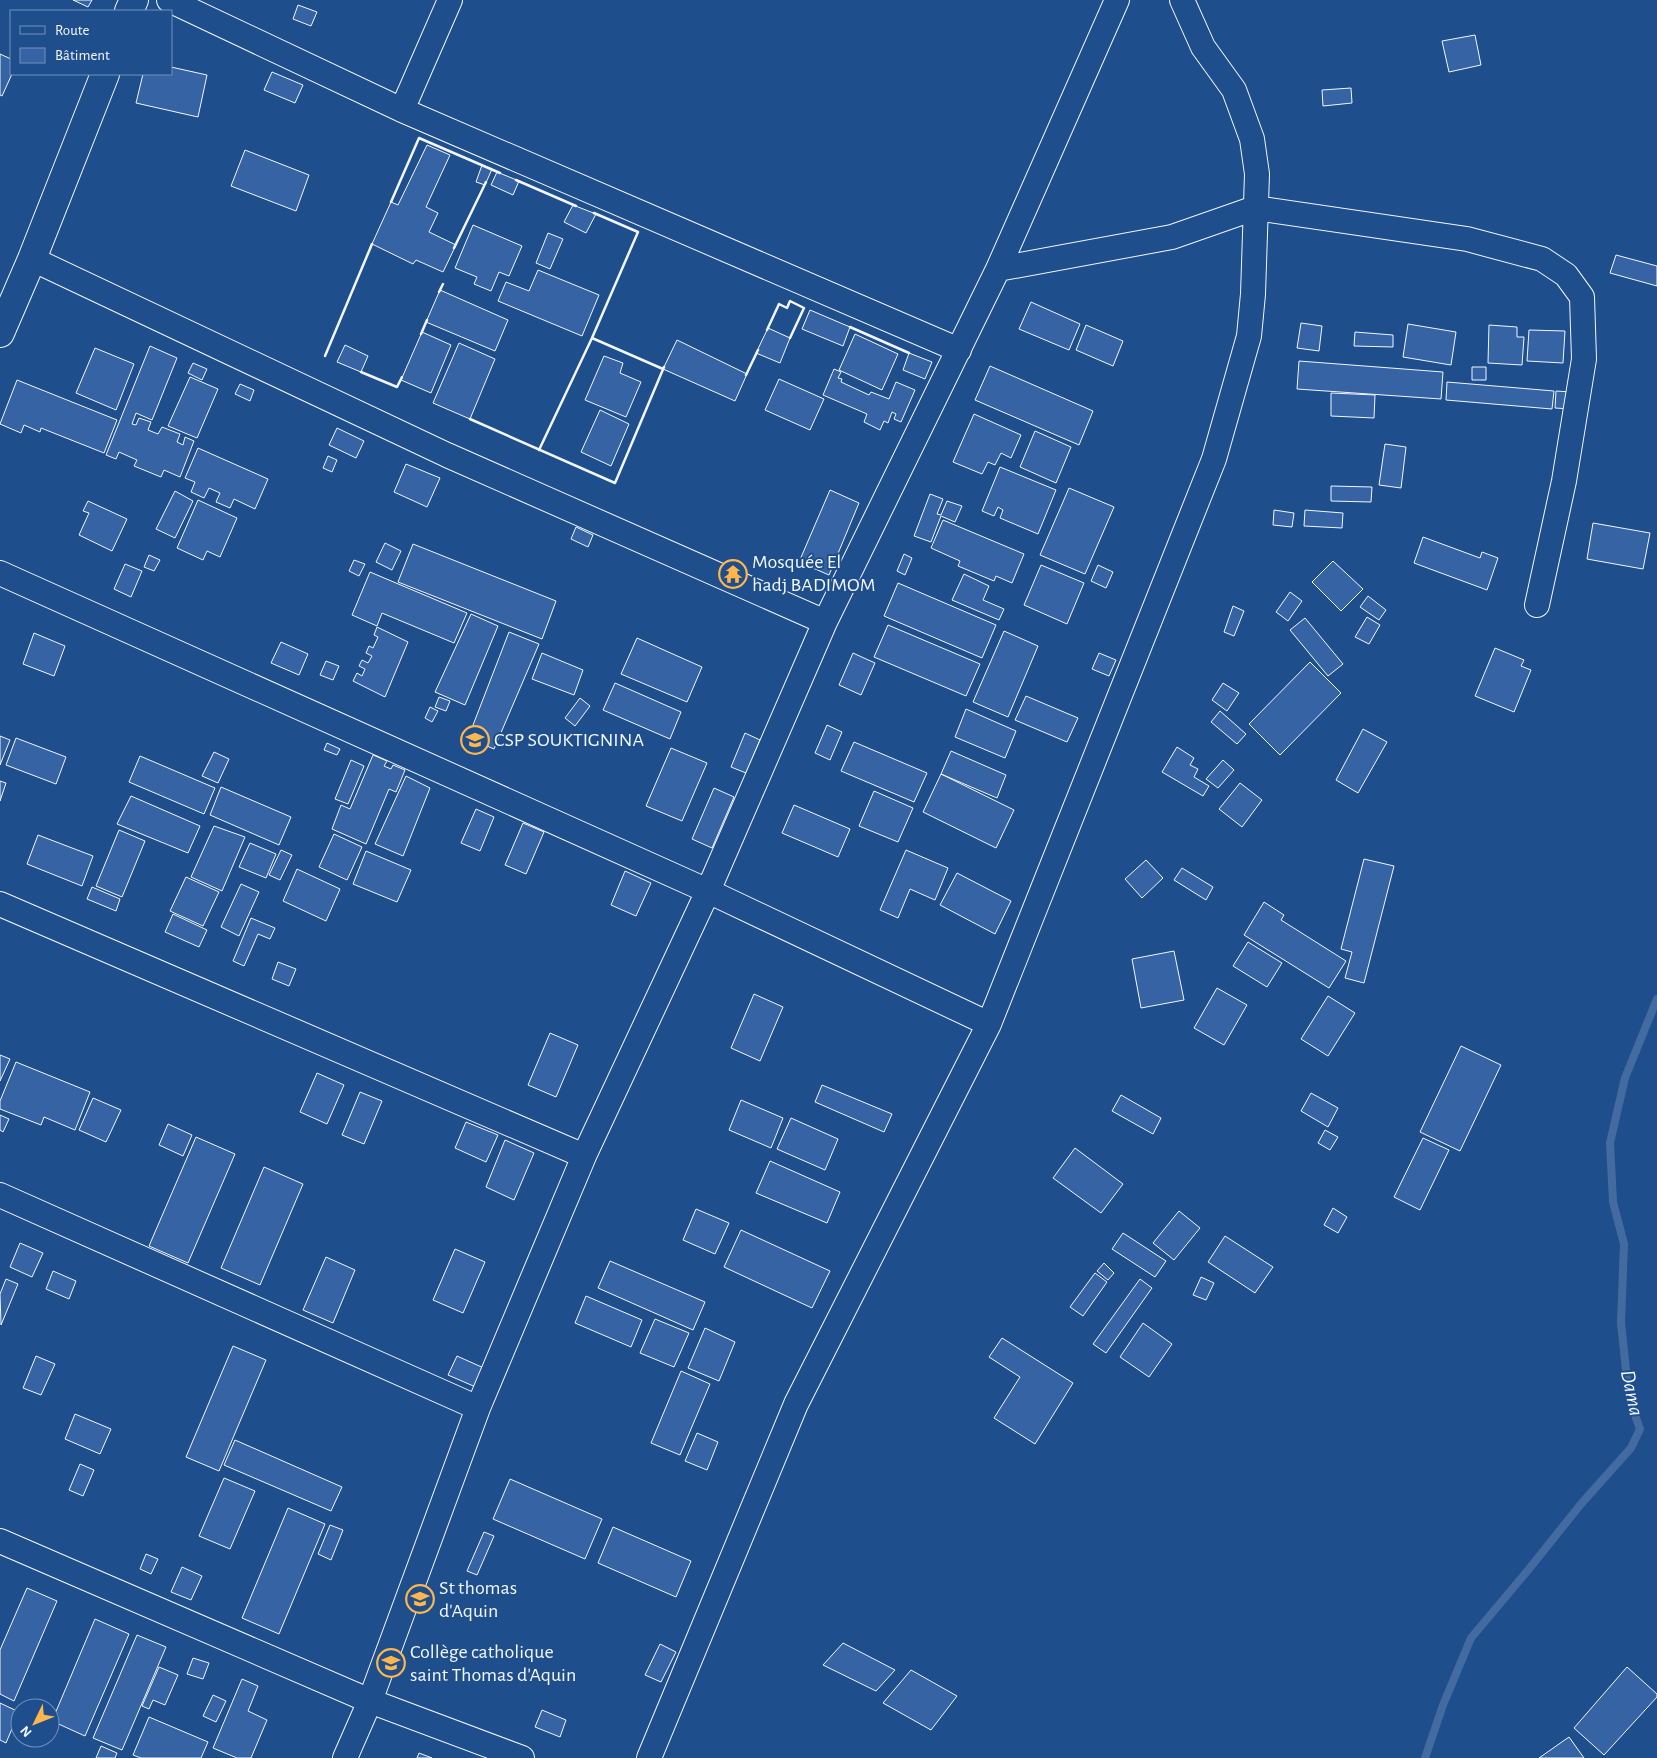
<svg xmlns="http://www.w3.org/2000/svg" width="1657" height="1758" font-family="'Alegreya Sans',sans-serif">
  <rect width="100%" height="100%" fill="#1f4e8c"/>
  <g fill="none" stroke-linecap="round" stroke-linejoin="round">
    <!-- stream -->
    <path stroke="#446ba0" stroke-width="8" d="M1425,1758L1443,1705L1471,1638L1529,1569L1581,1504L1631,1448L1640,1429L1629,1398L1621,1323L1624,1244L1613,1202L1610,1143L1625,1078L1657,999"/>
  </g>
  <!-- building -->
  <path fill="#3563a3" stroke="#f2f6ff" d="M73,0H92L88,7Z
    M298,5L317,12L311,26L293,19Z
    M1475,35L1481,65L1449,72L1442,41Z
    M0,54L11,59L12,74L2,96L0,95Z
    M171,67L207,75L198,117L136,103L143,74H171Z
    M272,72L303,85L295,103L264,90Z
    M1351,88L1352,103L1323,106L1322,90Z
    M427,145L450,155L426,207L438,213L429,232L456,245L443,272L416,260L413,264L372,244L391,202L398,205Z
    M245,150L309,175L296,211L231,186Z
    M482,165L492,169L485,185L476,182Z
    M497,172L519,181L513,195L491,185Z
    M573,205L596,214L586,233L564,222Z
    M473,225L522,246L509,276L499,272L491,291L474,284L477,277L455,268Z
    M548,233L563,239L550,269L536,263Z
    M1616,255L1657,266V286L1610,273Z
    M538,270L599,295L582,336L498,301L506,282L529,291Z
    M440,290L508,320L495,351L426,322Z
    M1031,302L1080,324L1069,350L1019,329Z
    M810,310L850,327L843,346L802,329Z
    M1301,323L1322,326L1319,351L1297,348Z
    M1408,324L1456,332L1451,365L1403,357Z
    M1086,325L1123,341L1113,366L1076,350Z
    M1489,325L1517,327V337H1524L1522,365L1488,363Z
    M768,328L790,338L780,363L756,353Z
    M1529,330L1565,331L1563,363L1527,361Z
    M422,332L451,345L431,393L401,380Z
    M1355,332L1393,335V347L1354,346Z
    M855,334L898,354L882,390L839,370Z
    M677,340L747,374L735,401L663,369Z
    M459,343L495,359L470,419L433,403Z
    M345,345L368,356L361,372L337,362Z
    M150,346L177,358L152,420L136,413L132,424L136,425L139,418L151,422L148,430L158,434L162,427L180,434L177,442L183,445L185,437L194,441L180,477L164,470L161,477L134,466L137,460L119,452L116,459L106,455Z
    M95,348L134,364L116,410L76,393Z
    M909,353L932,362L925,379L903,370Z
    M604,356L623,363L620,373L641,382L626,417L585,400Z
    M1299,361L1443,372L1441,399L1297,389Z
    M193,363L207,369L202,380L188,373Z
    M990,366L1093,411L1079,445L975,400Z
    M1472,367H1486V380H1472Z
    M834,369L841,372L838,378L842,379L841,382L869,395L871,392L889,399L896,382L915,390L901,422L894,419L896,414L892,412L888,423L884,421L880,430L864,422L867,414L823,395Z
    M190,377L218,389L197,438L168,426Z
    M779,379L824,399L810,430L765,410Z
    M17,380L117,420L104,453L41,428L40,432L24,425L21,433L0,424Z
    M1447,382L1554,391L1552,409L1446,400Z
    M240,384L254,390L250,401L235,394Z
    M1556,391L1572,392L1571,409L1555,408Z
    M1331,393L1375,395L1374,418L1331,416Z
    M600,410L629,424L611,466L581,452Z
    M974,414L1021,435L1011,458L1001,453L995,465L988,462L982,474L953,462Z
    M337,428L364,441L356,458L329,445Z
    M1035,431L1071,447L1056,483L1020,467Z
    M1385,444L1406,447L1401,488L1379,485Z
    M198,448L268,479L255,509L234,499L230,508L216,502L220,493L209,488L204,498L191,492L195,482L185,478Z
    M328,456L337,460L332,472L323,468Z
    M406,464L440,478L427,507L394,492Z
    M1000,467L1056,490L1038,534L1000,518L1003,510L998,507L994,516L982,511Z
    M1331,486L1372,487L1371,502L1331,501Z
    M1069,488L1114,507L1085,574L1040,555Z
    M830,490L859,503L829,575L799,562Z
    M175,491L193,501L175,538L156,529Z
    M930,494L943,499L937,514L941,515L947,501L962,506L955,522L941,516L931,542L914,536Z
    M198,500L237,518L220,557L207,551L203,560L177,548Z
    M88,501L127,519L112,551L79,535L89,513L83,511Z
    M1274,510L1294,513L1292,527L1273,525Z
    M1305,510L1343,513L1342,528L1304,526Z
    M943,520L1024,554L1012,583L996,576L994,581L958,566L960,561L931,548Z
    M1593,523L1650,533L1643,569L1587,559Z
    M576,527L593,535L588,547L571,539Z
    M1423,537L1480,558L1482,552L1498,558L1487,590L1414,563Z
    M385,543L401,551L392,570L376,562Z
    M413,544L556,601L542,639L398,582Z
    M904,554L912,558L905,575L897,571Z
    M149,555L160,560L154,571L144,567Z
    M354,560L365,564L359,576L349,571Z
    M1333,561L1363,589L1341,611L1312,582Z
    M125,564L142,571L131,597L114,589Z
    M1041,565L1084,583L1067,624L1024,605Z
    M1098,565L1113,572L1106,588L1091,581Z
    M370,572L467,613L454,643L382,613L377,626L352,615Z
    M964,574L989,586L983,600L1004,609L999,620L952,600Z
    M898,583L996,625L982,658L884,616Z
    M1290,592L1302,601L1288,621L1276,612Z
    M1368,596L1386,610L1379,620L1360,607Z
    M1233,606L1244,611L1234,636L1224,632Z
    M471,614L498,626L465,705L435,692Z
    M1367,617L1380,625L1369,644L1355,637Z
    M1305,618L1343,664L1328,676L1290,630Z
    M888,625L980,664L966,696L874,657Z
    M377,627L408,642L385,697L353,681L357,673L362,676L365,669L359,666L362,660L368,663L372,656L366,653L369,646L373,648L378,637L374,635Z
    M1004,631L1038,646L1008,717L973,702Z
    M509,632L539,644L494,749L468,738Z
    M34,633L65,646L54,676L23,664Z
    M637,638L702,667L687,702L621,674Z
    M281,642L308,654L299,675L271,663Z
    M1495,648L1524,660L1521,666L1531,670L1514,712L1475,696Z
    M542,653L583,670L574,695L532,679Z
    M853,653L875,663L861,695L839,685Z
    M1099,653L1116,660L1109,676L1092,669Z
    M326,661L339,666L333,680L320,675Z
    M1310,662L1341,693L1280,755L1249,724Z
    M615,683L681,712L670,739L603,710Z
    M1223,683L1239,693L1227,711L1212,700Z
    M1026,696L1078,718L1067,742L1015,720Z
    M439,697L450,701L446,711L435,707Z
    M580,698L590,706L575,726L565,718Z
    M430,707L438,711L432,722L425,718Z
    M966,709L1016,731L1005,758L955,737Z
    M1220,711L1246,734L1237,744L1211,722Z
    M827,725L842,732L830,760L815,753Z
    M1363,729L1387,742L1358,793L1336,780Z
    M745,733L760,740L746,773L731,767Z
    M0,736L10,740L0,765Z
    M16,738L66,757L56,784L6,765Z
    M854,742L927,773L914,802L841,771Z
    M327,743L340,749L337,755L324,750Z
    M1177,747L1194,758L1190,765L1198,769L1194,777L1209,786L1203,796L1162,772Z
    M671,748L707,763L682,821L646,806Z
    M951,751L1006,775L997,798L941,774Z
    M214,752L229,759L218,783L202,776Z
    M373,755L387,761L384,766L391,769L393,765L405,770L396,792L389,789L366,844L332,829L341,805L350,809Z
    M140,756L215,788L204,814L129,782Z
    M351,760L364,766L348,804L335,799Z
    M1223,760L1234,770L1218,788L1206,779Z
    M941,774L1014,810L996,848L923,812Z
    M406,776L430,788L403,856L375,844Z
    M0,781L6,783L0,801Z
    M1240,783L1262,800L1242,827L1219,809Z
    M221,787L291,817L279,845L210,815Z
    M714,788L734,797L712,848L692,839Z
    M874,791L913,808L898,842L859,826Z
    M131,796L200,826L188,853L117,824Z
    M794,805L850,829L838,857L782,833Z
    M476,809L494,817L480,851L461,843Z
    M523,823L544,832L526,874L505,865Z
    M214,826L245,837L222,891L191,877Z
    M119,830L145,841L122,897L96,886Z
    M334,834L362,847L347,880L319,867Z
    M38,835L93,856L82,886L27,864Z
    M250,843L276,854L266,878L239,867Z
    M281,850L292,855L280,880L269,875Z
    M906,850L948,868L935,900L910,889L898,918L880,910Z
    M366,851L411,870L397,902L353,884Z
    M1364,859L1394,866L1364,983L1345,978L1352,952L1341,949Z
    M1146,860L1163,878L1142,898L1125,879Z
    M1182,868L1213,887L1206,900L1174,880Z
    M297,869L340,889L326,921L283,901Z
    M625,871L651,883L636,916L611,905Z
    M957,873L1011,901L995,934L940,905Z
    M186,877L219,892L203,926L170,911Z
    M241,884L259,892L239,936L221,927Z
    M92,887L120,899L116,911L87,899Z
    M1264,902L1284,915L1281,920L1346,961L1329,988L1244,935Z
    M173,914L207,930L199,947L165,932Z
    M251,918L275,928L270,939L258,934L244,966L233,961Z
    M1248,942L1282,963L1267,987L1233,966Z
    M1174,951L1184,1000L1141,1008L1132,959Z
    M278,962L296,969L289,986L272,979Z
    M1217,988L1247,1005L1224,1045L1194,1028Z
    M754,994L783,1007L760,1061L731,1048Z
    M1328,996L1355,1013L1328,1056L1301,1039Z
    M550,1033L578,1045L556,1097L528,1085Z
    M1461,1046L1501,1065L1460,1151L1420,1132Z
    M0,1055L10,1059L0,1081Z
    M16,1062L90,1092L75,1130L44,1117L41,1125L0,1109V1101Z
    M317,1073L344,1085L327,1124L300,1112Z
    M822,1085L892,1114L884,1132L815,1102Z
    M360,1092L382,1101L364,1144L342,1135Z
    M1311,1093L1338,1108L1328,1127L1301,1111Z
    M1121,1095L1161,1118L1153,1134L1112,1111Z
    M93,1098L121,1110L106,1142L79,1130Z
    M741,1100L783,1118L771,1148L729,1130Z
    M0,1115L9,1119L3,1132L0,1130Z
    M791,1118L838,1139L825,1170L777,1149Z
    M466,1122L498,1135L486,1162L455,1148Z
    M168,1124L192,1135L183,1156L159,1145Z
    M1325,1130L1338,1137L1330,1150L1318,1143Z
    M196,1137L235,1154L188,1263L149,1246Z
    M1423,1138L1449,1150L1420,1210L1394,1197Z
    M505,1140L534,1153L514,1200L486,1187Z
    M1075,1148L1123,1184L1101,1213L1053,1178Z
    M770,1161L840,1192L827,1223L756,1193Z
    M264,1167L303,1184L260,1285L221,1268Z
    M1333,1208L1347,1217L1338,1233L1324,1225Z
    M696,1209L729,1223L715,1254L683,1240Z
    M1179,1211L1200,1228L1174,1260L1153,1243Z
    M741,1230L830,1271L812,1308L724,1267Z
    M1123,1233L1166,1261L1155,1277L1112,1249Z
    M1225,1236L1273,1267L1255,1293L1208,1262Z
    M20,1243L43,1253L32,1277L10,1267Z
    M455,1249L485,1262L463,1313L433,1300Z
    M326,1257L355,1270L333,1323L303,1310Z
    M610,1261L705,1302L693,1330L598,1288Z
    M1104,1263L1114,1273L1108,1280L1097,1271Z
    M53,1271L76,1281L69,1299L46,1289Z
    M1095,1273L1107,1282L1083,1316L1070,1307Z
    M1201,1277L1214,1283L1206,1300L1193,1295Z
    M6,1279L18,1284L1,1325L0,1294Z
    M1140,1279L1152,1288L1106,1353L1093,1344Z
    M586,1296L642,1320L631,1347L575,1323Z
    M655,1319L689,1333L674,1367L640,1353Z
    M1143,1323L1172,1344L1149,1377L1120,1357Z
    M705,1328L735,1342L719,1381L688,1368Z
    M1002,1338L1073,1383L1035,1444L994,1418L1020,1377L989,1357Z
    M233,1346L266,1360L219,1471L186,1457Z
    M36,1356L55,1364L41,1395L23,1388Z
    M457,1356L486,1369L478,1388L448,1375Z
    M681,1371L710,1384L680,1455L651,1443Z
    M75,1414L111,1429L100,1454L65,1439Z
    M697,1433L718,1442L707,1470L685,1461Z
    M235,1440L342,1487L331,1511L224,1465Z
    M80,1464L94,1470L83,1496L69,1490Z
    M224,1478L255,1491L230,1549L199,1536Z
    M510,1479L602,1519L585,1559L493,1519Z
    M288,1508L325,1524L279,1634L242,1618Z
    M330,1525L343,1530L331,1560L318,1554Z
    M613,1527L691,1561L676,1597L598,1563Z
    M484,1532L494,1536L477,1575L467,1571Z
    M146,1554L158,1559L151,1574L140,1569Z
    M182,1567L202,1576L191,1600L171,1592Z
    M27,1588L57,1601L14,1701L0,1694V1650Z
    M95,1619L129,1634L85,1736L52,1721Z
    M137,1635L166,1647L122,1750L93,1738Z
    M843,1643L895,1670L876,1691L823,1665Z
    M660,1644L676,1652L661,1682L645,1675Z
    M193,1658L209,1663L203,1679L187,1674Z
    M159,1667L178,1675L165,1705L153,1700L149,1709L142,1706Z
    M1627,1667L1657,1694V1697L1604,1755L1574,1728Z
    M911,1670L957,1696L931,1730L883,1703Z
    M242,1679L258,1686L248,1711L267,1720L251,1758H237L213,1748Z
    M213,1695L226,1701L216,1722L203,1716Z
    M0,1703L19,1712L6,1743L0,1740Z
    M542,1710L566,1720L560,1737L535,1727Z
    M149,1717L208,1742L201,1758H141L133,1755Z
    M1569,1737L1584,1758H1539Z
    M101,1746L117,1753L115,1758H96Z
    M419,1753L432,1758H417Z"/>
  <g fill="none" stroke-linecap="round" stroke-linejoin="round">
    <defs>
      <path id="minor" d="M169,0L402,110L959,350
        M402,110L450,0
        M32,259L447,455L825,622
        M998,269L1172,237L1255,208L1467,239L1542,259L1566,275L1582,297L1584,359L1564,481L1537,605
        M0,573L708,891L989,1024
        M0,904L584,1156
        M0,1195L478,1408
        M0,1541L370,1701L522,1758
        M345,1758L370,1701L478,1408L584,1156L708,891L825,622L998,269L1117,0
        M649,1758L796,1404L989,1024L1214,459L1249,336L1253,294L1257,174L1252,139L1234,90L1203,47L1182,0"/>
      <path id="tertiary" d="M129,11L134,0
        M0,333L32,259L105,74"/>
    </defs>
    <!-- minor casing -->
    <use href="#minor" stroke="#f2f6ff" stroke-width="26"/>
    <!-- tertiary casing -->
    <use href="#tertiary" stroke="#f2f6ff" stroke-width="30"/>
    <!-- minor -->
    <use href="#minor" stroke="#1f4e8c" stroke-width="24"/>
    <!-- tertiary -->
    <use href="#tertiary" stroke="#1f4e8c" stroke-width="28"/>
    <!-- wall -->
    <path stroke="#f2f6ff" stroke-width="2.5" d="M516,180L576,206
      M391,202L419,138L500,173
      M594,213L638,232L592,338L663,369
      M454,248L486,182
      M439,292L443,284
      M850,327L909,353
      M767,330L779,304L787,308L790,301L804,308L790,338
      M421,334L427,320
      M325,356L372,244
      M361,372L397,387L402,377
      M746,375L758,350
      M470,419L615,483L664,367
      M539,450L592,338"/>
  </g>
  <!-- icons -->
  <defs>
    <symbol id="temple-ring" viewBox="-11 -11 22 22"><circle r="9.5" fill="#1f4e8c" stroke="#ffb74d" stroke-width="1.5"/><path d="M0-6L5-2H3V0L6.5 2.5H4V6H1.5V3h-3V6H-4V2.5H-6.5L-3 0V-2H-5Z" fill="#ffb74d"/></symbol>
    <symbol id="school-ring" viewBox="-11 -11 22 22"><circle r="9.5" fill="#1f4e8c" stroke="#ffb74d" stroke-width="1.5"/><path d="M0-5L7-2L0 1L-7-2ZM-4 1L0 2.5L4 1V4Q0 6-4 4Z" fill="#ffb74d"/></symbol>
    <symbol id="university-ring" viewBox="-11 -11 22 22"><circle r="9.5" fill="#1f4e8c" stroke="#ffb74d" stroke-width="1.5"/><path d="M0-5L7-2L0 1L-7-2ZM-4 1L0 2.5L4 1V4Q0 6-4 4Z" fill="#ffb74d"/></symbol>
  </defs>
  <g fill-rule="evenodd">
    <use href="#temple-ring" x="717" y="558" width="32" height="32"/>
    <use href="#school-ring" x="459" y="724" width="32" height="32"/>
    <use href="#school-ring" x="404" y="1583" width="32" height="32"/>
    <use href="#university-ring" x="375" y="1647" width="32" height="32"/>
  </g>
  <g text-anchor="middle" dominant-baseline="central" stroke-width="4" stroke-linejoin="round" paint-order="stroke">
    <!-- poi labels -->
    <g font-size="20" fill="#f2f6ff" stroke="#1f4e8c" text-anchor="start">
      <text x="752" y="562">Mosquée El<tspan x="752" dy="23">hadj BADIMOM</tspan></text>
      <text x="494" y="740">CSP SOUKTIGNINA</text>
      <text x="439" y="1588">St thomas<tspan x="439" dy="23">d'Aquin</tspan></text>
      <text x="410" y="1652">Collège catholique<tspan x="410" dy="23">saint Thomas d'Aquin</tspan></text>
    </g>
    <!-- water labels -->
    <g font-size="21" font-style="italic" fill="#f2f6ff" stroke="#1f4e8c">
      <text transform="translate(1632 1393) rotate(78)">Dama</text>
    </g>
  </g>
  <!-- legend -->
  <rect x="10" y="10" width="162" height="65" fill="#1f4e8c" stroke="#7391ba"/>
  <rect x="20" y="26" width="25" height="8" fill="#1f4e8c" stroke="#7391ba"/>
  <text x="55" y="35" font-size="15" fill="#f2f6ff">Route</text>
  <rect x="20" y="48" width="25" height="15" fill="#3563a3" stroke="#7391ba"/>
  <text x="55" y="60" font-size="15" fill="#f2f6ff">Bâtiment</text>
  <!-- north arrow -->
  <g transform="translate(35 1723) rotate(227)"><circle r="24" fill="#1f4e8c" stroke="#7391ba"/>
  <path d="M0-4L9 19L0 12L-9 19Z" fill="#ffb74d"/>
  <text y="-8" font-size="14" font-weight="bold" text-anchor="middle" fill="#f2f6ff">N</text>
  </g>
</svg>
